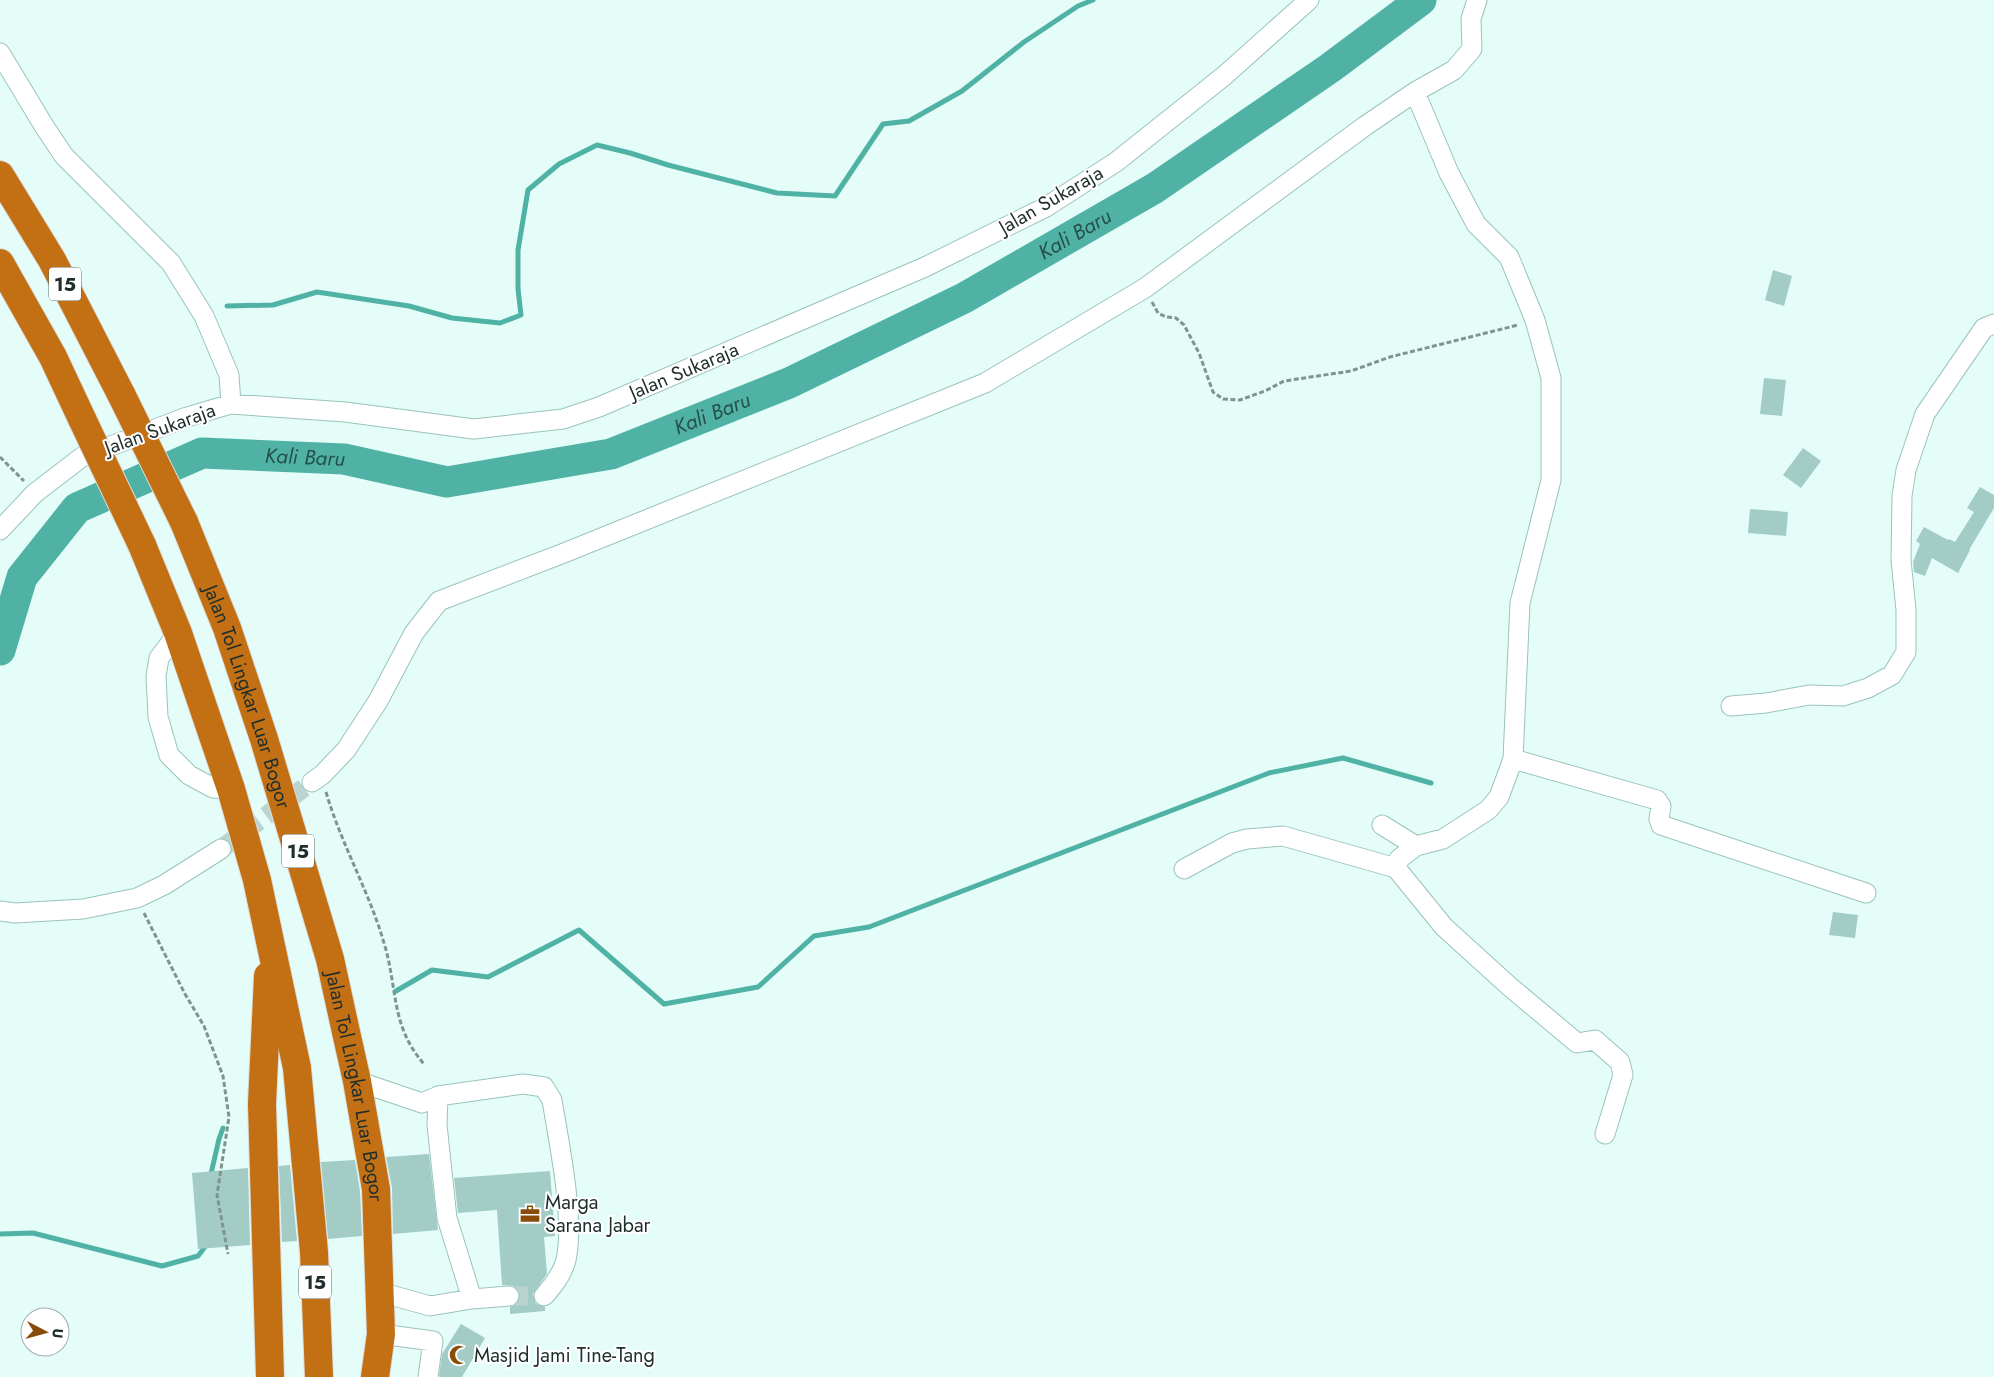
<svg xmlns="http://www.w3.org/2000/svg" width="1994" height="1377" font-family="Jost,sans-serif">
  <rect width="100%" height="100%" fill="#e4fdf9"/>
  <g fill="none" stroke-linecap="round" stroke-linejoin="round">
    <!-- stream -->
    <path stroke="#50b2a5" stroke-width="5" d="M227,306L273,305L317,292L409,306L452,318L500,323L521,315L518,289V250L528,190L559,164L597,145L630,153L668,165L777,193L835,196L883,124L909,121L962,91L1024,42L1078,6L1093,0
      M396,991L432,970L488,977L579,930L664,1004L758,987L814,936L869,927L1269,773L1343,758L1431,783
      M210,1178L219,1139L223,1128
      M0,1234L33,1233L162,1266L198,1256L208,1243"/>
    <!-- river -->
    <path stroke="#50b2a5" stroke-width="31" id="s1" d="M0,650L22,577L77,508L202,453L344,459L447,482L611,454L789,383L964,298L1155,188L1330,68L1421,0"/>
  </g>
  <!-- building -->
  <path fill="#a2ccc5" d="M1773,270L1792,276L1784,306L1765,300Z
    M1764,378L1786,380L1782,416L1760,414Z
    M1803,448L1821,461L1801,488L1783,475Z
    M1980,487L1994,495V508L1969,550H1970L1958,573L1932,558L1925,576L1914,572L1913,562L1920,544L1916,541L1924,527L1948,540L1949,539L1955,542L1974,512L1967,508Z
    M1750,509L1788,512L1786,536L1748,533Z
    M1833,912L1858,915L1855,938L1829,935Z
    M429,1154L438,1230L393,1234L392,1188L386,1157Z
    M355,1160L360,1191L362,1236L328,1239L321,1162Z
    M290,1165L297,1241L282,1242L279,1166Z
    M248,1168L250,1245L198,1249L192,1173Z
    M550,1171L555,1236L544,1237L547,1274L533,1294L536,1304L545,1307V1311L510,1314V1307L519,1301L520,1295L514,1286L502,1285L497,1210L458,1213L454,1178Z
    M461,1324L485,1338L462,1377H441L439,1376L442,1354Z"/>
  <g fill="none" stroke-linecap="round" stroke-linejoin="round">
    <!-- minor-tunnel -->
    <path stroke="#bcd4d0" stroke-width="19" stroke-dasharray="19 9" stroke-linecap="butt" d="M221,849L312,782
      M509,1296H544"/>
    <defs>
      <path id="minor" d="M0,53L44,126L64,156L171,263L204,316L229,375L231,404
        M0,530L35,493L82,457L187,417L231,404L345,412L474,429L563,419L599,407L925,267L1046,207L1116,162L1224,76L1309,0
        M178,633L159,658L156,676L158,717L169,755L189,775L213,788L231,789
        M1731,706L1766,703L1809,695L1843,696L1868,688L1892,675L1906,652V610L1901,560L1902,496L1906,470L1925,414L1984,328L1994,324
        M1513,759L1657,800L1661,806L1659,819L1661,825L1866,893
        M312,782L322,775L346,750L378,701L414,633L439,601L564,553L985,383L1145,288L1365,126L1415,92L1454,70L1472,49L1471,19L1477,0
        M1382,825L1416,846L1443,839L1488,810L1499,797L1513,759L1520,603L1551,480V378L1535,320L1509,257L1476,224L1449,173L1415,92
        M1416,846L1399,859L1396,868L1444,927L1509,986L1577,1043L1595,1040L1620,1062L1623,1075L1605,1134
        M1184,869L1232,843L1247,839L1283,836L1396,868
        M0,911L15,913L83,909L137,898L164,885L221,849
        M357,1081L422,1103L438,1096L437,1125L447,1218L472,1299
        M438,1096L523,1084L544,1087L552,1100C559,1143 575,1219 566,1260C562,1275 553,1286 544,1296
        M380,1292L430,1306L472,1299L509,1296
        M381,1334L433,1341L428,1377"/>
      <g id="highway">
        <path d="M0,175L52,260L122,396"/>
        <path d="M0,263L53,357L83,421"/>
        <path id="s2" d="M184,522L227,628L264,739L330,959L346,1032L357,1081L376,1189L381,1334L375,1377"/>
        <path d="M142,545L178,633L231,789L257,880L297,1068L314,1252L319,1377"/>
        <path d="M268,976L262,1104L270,1377"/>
      </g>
    </defs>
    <!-- minor casing -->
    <use href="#minor" stroke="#99c3bc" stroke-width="21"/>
    <!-- highway casing -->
    <use href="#highway" stroke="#dbdedd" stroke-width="30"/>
    <!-- path -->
    <path stroke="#7f9491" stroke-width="3" stroke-dasharray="5 2.5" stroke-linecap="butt" d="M1152,302L1158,313L1166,317L1176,318L1184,325L1199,353L1213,392L1223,399L1240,400L1265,391L1284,381L1351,371L1390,357L1518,325
      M0,457L24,481
      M326,792C341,844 369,891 384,943C398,988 390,1025 424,1064
      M144,913L185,994L204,1026L223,1076L229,1117L217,1195L228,1254"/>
    <!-- minor -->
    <use href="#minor" stroke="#fff" stroke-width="19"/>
    <!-- highway -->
    <use href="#highway" stroke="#c37015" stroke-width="28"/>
    <defs>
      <path id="highway-bridge" d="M122,396L184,522
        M83,421L142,545"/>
    </defs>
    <!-- highway-bridge casing -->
    <use href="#highway-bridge" stroke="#dbdedd" stroke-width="30" stroke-linecap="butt"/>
    <!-- highway-bridge -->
    <use href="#highway-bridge" stroke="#c37015" stroke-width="28"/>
  </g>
  <!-- icons -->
  <defs>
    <symbol id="office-bare" viewBox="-9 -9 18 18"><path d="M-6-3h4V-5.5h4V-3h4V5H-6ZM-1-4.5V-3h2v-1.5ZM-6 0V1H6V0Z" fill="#884c08" stroke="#fff" stroke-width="2.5" paint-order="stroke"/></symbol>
    <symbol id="mosque-bare" viewBox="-9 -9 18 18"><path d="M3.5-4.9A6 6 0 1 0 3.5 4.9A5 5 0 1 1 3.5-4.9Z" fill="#884c08" stroke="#fff" stroke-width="2.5" paint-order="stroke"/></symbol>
  </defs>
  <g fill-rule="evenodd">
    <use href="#office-bare" x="516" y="1200" width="28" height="28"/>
    <use href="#mosque-bare" x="445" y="1341" width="28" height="28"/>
  </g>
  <g text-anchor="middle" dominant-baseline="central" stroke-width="4" stroke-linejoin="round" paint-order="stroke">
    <!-- shield labels -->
    <g fill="#fff" stroke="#626d6b" stroke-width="1">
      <rect x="49" y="267.5" width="32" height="33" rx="4"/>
      <rect x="282" y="834.5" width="32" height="33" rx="4"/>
      <rect x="299" y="1265.5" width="32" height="33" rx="4"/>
    </g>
    <g font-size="19" font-weight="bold" fill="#1e2e2c">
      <text x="65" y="284">15</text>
      <text x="298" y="851">15</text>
      <text x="315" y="1282">15</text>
    </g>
    <!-- street labels -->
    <g font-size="20" fill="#1e2e2c" stroke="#fff">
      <text transform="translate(1051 200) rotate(-30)">Jalan Sukaraja</text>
      <text transform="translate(684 371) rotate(-23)">Jalan Sukaraja</text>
      <text transform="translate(160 429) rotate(-20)">Jalan Sukaraja</text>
      <text stroke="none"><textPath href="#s2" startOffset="186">Jalan Tol Lingkar Luar Bogor</textPath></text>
      <text stroke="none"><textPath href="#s2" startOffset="591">Jalan Tol Lingkar Luar Bogor</textPath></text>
    </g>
    <!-- poi labels -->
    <g font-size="20" fill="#1e2e2c" stroke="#fff" text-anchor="start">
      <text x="545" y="1202">Marga<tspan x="545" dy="23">Sarana Jabar</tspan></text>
      <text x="474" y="1355">Masjid Jami Tine-Tang</text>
    </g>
    <!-- water labels -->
    <g font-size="21" font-style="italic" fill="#25514a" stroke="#fff">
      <text stroke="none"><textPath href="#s1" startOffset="1229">Kali Baru</textPath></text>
      <text stroke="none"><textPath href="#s1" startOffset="824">Kali Baru</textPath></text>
      <text stroke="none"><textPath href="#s1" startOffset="404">Kali Baru</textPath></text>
    </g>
  </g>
  <!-- north arrow -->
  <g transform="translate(45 1332) rotate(96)"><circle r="24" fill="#ffffff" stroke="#a5abab"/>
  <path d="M0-4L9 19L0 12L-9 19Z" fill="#884c08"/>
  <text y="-8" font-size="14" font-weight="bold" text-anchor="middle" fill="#1e2e2c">U</text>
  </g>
</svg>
